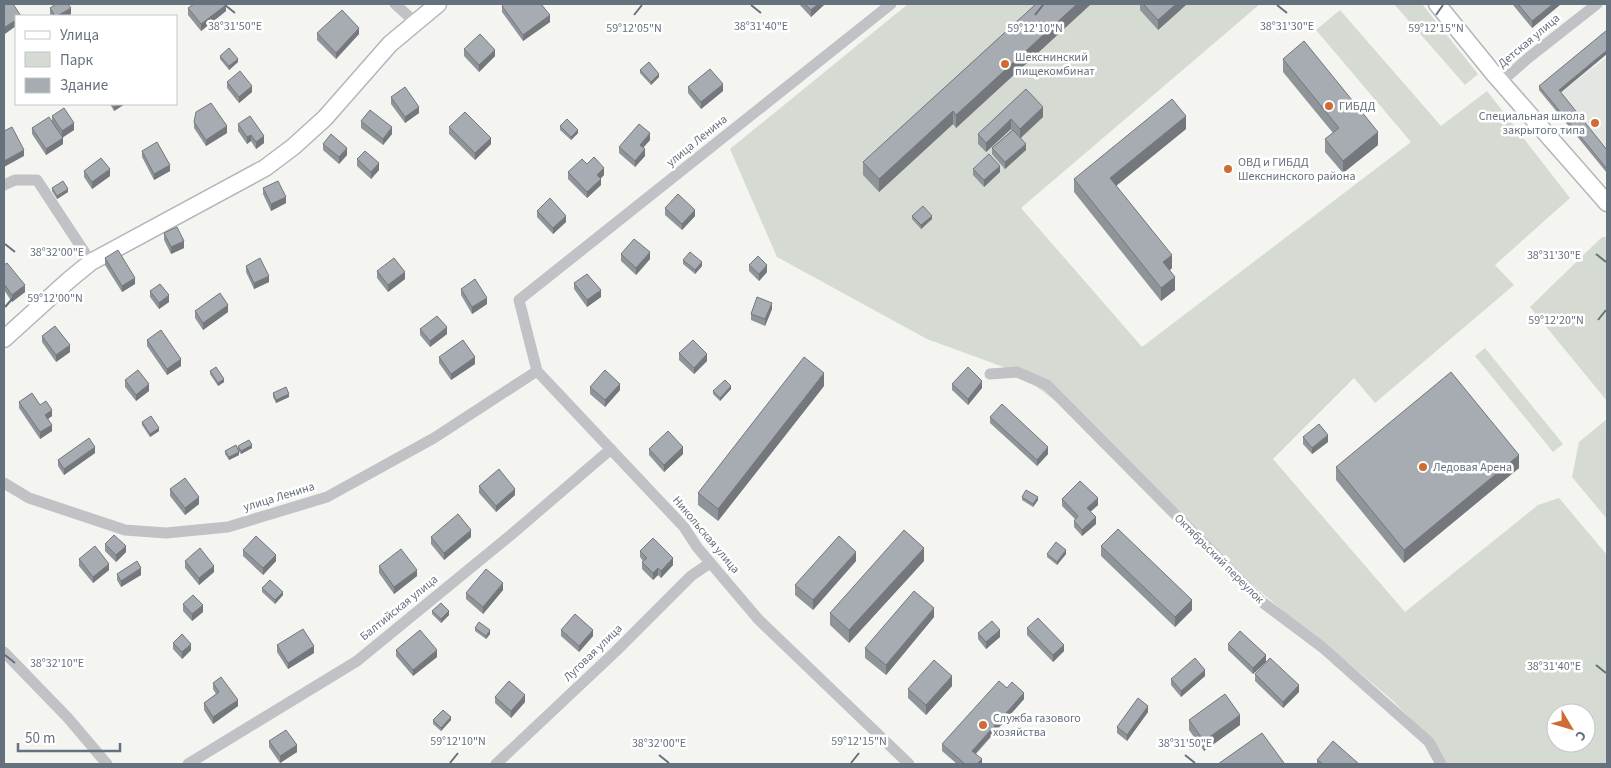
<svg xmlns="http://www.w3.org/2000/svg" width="1611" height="768" font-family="'Source Sans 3',sans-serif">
  <rect width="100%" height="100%" fill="#f4f4f1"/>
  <!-- built -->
  <path fill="#e4e6e4" d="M1607,57V153L1559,94Z"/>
  <!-- green -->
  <path fill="#d5dad2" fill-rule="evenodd" d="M908,4H1260L1021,208L1142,347L1411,142L1316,30L1340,10L1441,126L1487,91L1570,198L1495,265L1514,285L1375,403L1354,378L1273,459L1405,612L1538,505L1559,498L1607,555V764H1447L1434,742L1392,700L1347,662L1292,619L1252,584L1102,436L1017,372L927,339L777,257L730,149ZM1556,713H1586V743H1556Z
    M1394,4H1422L1478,74L1465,85Z
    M1602,237H1607V401L1530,307Z
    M1485,348L1563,444L1553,452L1475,356Z
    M1607,419V519L1572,477L1579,442Z"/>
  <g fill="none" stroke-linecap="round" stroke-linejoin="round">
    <defs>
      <path id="secondary" d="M1437,4L1494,74L1607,203
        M4,339L69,280L91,262L265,168L293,147L325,118L390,44L438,4"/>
    </defs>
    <!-- secondary casing -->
    <use href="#secondary" stroke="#b2b6ba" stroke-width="19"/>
    <!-- street -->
    <path stroke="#c0c2c5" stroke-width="11" d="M395,4L415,22
      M891,4L519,300L537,371L684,527L697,547L758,619L909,764
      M1501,82L1527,59L1597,4
      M4,185L15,180H37L91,262
      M990,374L1017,372L1047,385L1262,602L1322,647L1429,742L1441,764
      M4,483L29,498L125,530L166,533L228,527L327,497L434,438L537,371
      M4,652L68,718L107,764
      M188,764L357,661L512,534L611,449
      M496,764L615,652L691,576L710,563"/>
    <!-- secondary -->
    <use href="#secondary" stroke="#fff" stroke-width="16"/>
  </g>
  <!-- wall -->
  <path fill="#8f9499" d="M799,4H825L811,17Z
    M1036,4H1091L956,128L953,124L879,192L863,175V162Z
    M1140,4H1187L1158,30L1140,10Z
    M1513,4H1561L1532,28L1513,5Z
    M502,6L550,22L523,41L502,12Z
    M50,8L71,14L68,16H51L50,14Z
    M188,8L226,11L201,31L188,15Z
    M317,33L359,34L336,59L317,40Z
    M464,49L495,56L479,72L464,56Z
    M220,56L238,62L229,70L220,59Z
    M1283,59L1378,145L1343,173L1325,152V139L1333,133L1283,72Z
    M640,70L659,77L651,85L640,73Z
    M227,82L252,92L239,103L227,88Z
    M1539,86L1560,92L1607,150V173L1539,90Z
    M688,87L723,91L701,109L688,93Z
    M1026,89L1043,117L1021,138L1026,150L1005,169L992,154V148L1012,130L1011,129L986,152L978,144V134Z
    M391,97L419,113L405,123L391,104Z
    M110,104H125L114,111Z
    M52,116L74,130L62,137L63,144L46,155L32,134V128L52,121Z
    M361,121L392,134L383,145L361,128Z
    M194,122L227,133L206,146L194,128Z
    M238,124L264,143L256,149L251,141L247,144L238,131Z
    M560,126L578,133L571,140L560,130Z
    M449,127L491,144L475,160L449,134Z
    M1186,129L1116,185L1172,268L1170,270L1175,290L1161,301L1074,192V179Z
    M650,140L643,148L645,156L635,167L619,153V147Z
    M323,144L347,155L339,164L323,150Z
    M142,151L170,171L154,180L142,157Z
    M357,159L379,170L371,179L357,166Z
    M587,164L604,175L600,179L601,185L587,198L568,179V172Z
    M973,169L1000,172L984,187L973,175Z
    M84,171L110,176L92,189L84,177Z
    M52,188L68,192L57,199L52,191Z
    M263,188L286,203L271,211L263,194Z
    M665,208L695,216L682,230L665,215Z
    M537,211L566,222L553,234L537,217Z
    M912,216L932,219L921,229L912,219Z
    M164,233L184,248L171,254L164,240Z
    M621,254L650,259L636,275L621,261Z
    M105,258L135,284L122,292L105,265Z
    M683,260L702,266L695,274L683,264Z
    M4,265L25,292L12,302L4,290Z
    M749,265L767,272L759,281L749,271Z
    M246,266L269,282L254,289L246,272Z
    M377,271L405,279L388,292L377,278Z
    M574,283L601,297L587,307L574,289Z
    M461,289L487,304L472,314L461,295Z
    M150,291L169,302L159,309L150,297Z
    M772,309L765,326L751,320V314Z
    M195,311L228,312L203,330L195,318Z
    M420,329L447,334L430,347L420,335Z
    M42,336L70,352L56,362L42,342Z
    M147,340L181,366L167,375L147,346Z
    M679,353L707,361L694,374L679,360Z
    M439,357L475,364L451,380L439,363Z
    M210,371L224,382L218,386L210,374Z
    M125,380L149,391L136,401L125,387Z
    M952,384L982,388L968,405L952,390Z
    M824,386L718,521L698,505V493Z
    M590,387L620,390L605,407L590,394Z
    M731,389L720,401L713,394V391Z
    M273,393L289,397L276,403L273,397Z
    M19,402L40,405L52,416L48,419L52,431L40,439L19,408Z
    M990,417L1048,454L1037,466L990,423Z
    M142,422L159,431L150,437L142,425Z
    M1303,437L1328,442L1312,454L1303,444Z
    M238,446L252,448L241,454L239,452V455L229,460L225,454V451L238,449Z
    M649,449L683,454L664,472L649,455Z
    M95,453L64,475L58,466V460Z
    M1336,467L1519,468L1404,563L1336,480Z
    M479,486L515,495L496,512L479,493Z
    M170,489L199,504L185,515L170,496Z
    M1022,497L1038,500L1033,507L1022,500Z
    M1062,499L1098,505L1090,512L1096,524L1082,536L1074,527V521L1075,519L1062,506Z
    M431,537H471L444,560L431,544Z
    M105,544L126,552L116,562L105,551Z
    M1101,546L1192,610L1175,627L1101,556Z
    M243,550L276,561L263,575L243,556Z
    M640,551L673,565L661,578L658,575L653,580L642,569V562L643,561L640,557Z
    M1047,554H1066L1057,565L1047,557Z
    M79,559L109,570L93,583L79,566Z
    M185,561L214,572L199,585L185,568Z
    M856,561L813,610L795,595V585Z
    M924,561L849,643L830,625V613Z
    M379,566L417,576L394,594L379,573Z
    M117,574L141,575L121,587L117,580Z
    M262,588L283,595L275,604L262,592Z
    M503,590L483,614L466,599V593Z
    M183,604L203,612L192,621L183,611Z
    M432,611L449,615L441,623L432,614Z
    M934,617L886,675L865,658V648Z
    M475,628L490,634L486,639L475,631Z
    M1027,628L1064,651L1053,662L1027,635Z
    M561,630L593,636L579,652L561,636Z
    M978,633L1000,637L986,649L978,639Z
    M173,643L191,650L182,659L173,649Z
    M1228,644L1266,662L1253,674L1228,650Z
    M277,645L314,653L288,669L277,652Z
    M396,650L437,657L413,676L396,656Z
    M1255,674L1299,692L1283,708L1255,681Z
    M1205,676L1181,697L1171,685V679Z
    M213,683L238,706L213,724L204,710V703L216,694L213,689Z
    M952,686L926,715L908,698V689Z
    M1007,688L1024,699L976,754L982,764H957L942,751V744Z
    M495,697L525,702L511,718L495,703Z
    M1148,712L1127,741L1117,733V727Z
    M433,720H451L441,731L433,724Z
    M1189,720L1240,725L1204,751L1189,730Z
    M269,741L297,752L280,763L269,747Z
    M1317,760L1359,764H1317Z"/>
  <!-- shaded-wall -->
  <path fill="#74787d" d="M818,4H825L811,17V10Z
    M1077,4H1091L956,128V115Z
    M1176,4H1187L1158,30V20Z
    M1553,4H1561L1532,28V21Z
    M226,5V11L201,31V24Z
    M71,8V14L68,16H57Z
    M550,15V22L523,41V35Z
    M16,20V26L5,34V27Z
    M359,28V34L336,59V53Z
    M495,50V56L479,72V65Z
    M1607,50V54L1559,94V90Z
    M238,59V62L229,70V66Z
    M659,74V77L651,85V82Z
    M723,84V91L701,109V102Z
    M252,86V92L239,103V97Z
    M120,104H125L114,111V107Z
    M419,107V113L405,123V117Z
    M1043,107V117L1020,138V129Z
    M953,111V124L879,192V179Z
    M1186,116V129L1110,191V178Z
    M1011,119V129L986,152V143Z
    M74,123V130L62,138V131Z
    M227,126V133L206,146V140Z
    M392,127V134L383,145V139Z
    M578,130V133L571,140V137Z
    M1378,132V145L1343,173V161Z
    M650,133V140L640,151V145Z
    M251,135V141L247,144V137Z
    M264,136V143L256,149V142Z
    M63,138V144L46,155V149Z
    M491,138V144L475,160V153Z
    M1026,144V150L1005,169V162Z
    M347,148V155L339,164V157Z
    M645,149V156L635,167V161Z
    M24,150V156L4,167V161Z
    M379,163V170L371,179V172Z
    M170,165V171L154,180V174Z
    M1000,166V172L984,187V180Z
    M604,168V175L597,182V175Z
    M110,169V176L92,189V182Z
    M601,179V185L587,198V192Z
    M68,189V192L57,199V196Z
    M286,197V203L271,211V204Z
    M695,210V216L682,230V224Z
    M566,216V222L553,234V228Z
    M932,216V219L921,229V225Z
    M184,241V248L171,254V247Z
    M650,252V259L636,275V268Z
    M1172,255V268L1163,275V262Z
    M702,262V266L695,274V270Z
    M767,265V272L759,281V274Z
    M405,272V279L388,292V285Z
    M269,276V282L254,289V283Z
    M1175,277V290L1161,301V288Z
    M135,278V284L122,292V286Z
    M25,285V292L12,302V295Z
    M601,290V297L587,307V300Z
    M169,295V302L159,309V303Z
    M487,298V304L472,314V307Z
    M772,303V309L765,326V319Z
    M228,305V312L203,330V323Z
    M447,327V334L430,347V341Z
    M70,345V352L56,362V355Z
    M707,354V361L694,374V368Z
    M475,357V364L451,380V374Z
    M181,359V366L167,375V369Z
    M824,373V386L718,521V509Z
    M224,379V382L218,386V383Z
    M982,381V388L968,405V399Z
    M149,384V391L136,401V395Z
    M620,384V390L605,407V400Z
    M731,386V389L720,401V398Z
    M289,394V397L276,403V400Z
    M52,410V416L45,421V415Z
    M52,425V431L40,439V432Z
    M159,428V431L150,437V434Z
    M1328,435V442L1312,454V448Z
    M252,445V448L241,454V451Z
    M95,447V453L64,475V469Z
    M683,447V454L664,472V465Z
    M1048,447V454L1037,466V460Z
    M239,452V455L229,460V457Z
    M1519,455V468L1404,563V550Z
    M515,489V495L496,512V506Z
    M199,497V504L185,515V508Z
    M1038,497V500L1033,507V504Z
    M1098,498V505L1087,515V508Z
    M1096,517V524L1082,536V530Z
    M471,530V537L444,560V553Z
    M126,546V552L116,562V555Z
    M924,548V561L849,643V630Z
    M1066,550V554L1057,565V562Z
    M856,552V561L813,610V600Z
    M276,555V561L263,575V568Z
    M673,558V565L661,578V571Z
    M109,564V570L93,583V577Z
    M214,566V572L199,585V578Z
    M141,568V575L121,587V581Z
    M658,568V575L653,580V573Z
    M417,570V576L394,594V587Z
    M503,583V590L483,614V607Z
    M283,592V595L275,604V600Z
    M1192,600V610L1175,627V617Z
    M203,605V612L192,621V614Z
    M934,608V617L886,675V665Z
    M449,611V615L441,623V619Z
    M490,630V634L486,639V636Z
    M593,630V636L579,652V646Z
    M1000,630V637L986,649V642Z
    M191,644V650L182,659V652Z
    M1064,645V651L1053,662V655Z
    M314,646V653L288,669V663Z
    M437,650V657L413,676V670Z
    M1266,655V662L1253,674V668Z
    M1205,670V676L1181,697V691Z
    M952,676V686L926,715V705Z
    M1299,685V692L1283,708V702Z
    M1024,693V699L972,757V751Z
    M525,695V702L511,718V711Z
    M238,700V706L213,724V717Z
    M1148,706V712L1127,741V735Z
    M1240,715V725L1204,751V741Z
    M451,717V720L441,731V728Z
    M297,745V752L280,763V756Z
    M982,759V764H977Z"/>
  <!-- building -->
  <path fill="#a6acb2" stroke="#74787d" d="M4,4H13L21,16H16V20L5,27L4,26Z
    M56,4H68L71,8L57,16H55L50,8Z
    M194,4H225L226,5L201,24L188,8Z
    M504,4H541L550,15L523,35L502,6Z
    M805,4H818L811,10Z
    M1036,4H1077L956,115L953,111L879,179L863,162Z
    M1143,4H1176L1158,20Z
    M1518,4H1553L1532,21Z
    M342,10L359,28L336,53L317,33Z
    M1607,30V50L1559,90L1607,150V169L1539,86Z
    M480,34L495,50L479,65L464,49Z
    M1304,41L1378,132L1343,161L1325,139L1339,128L1283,59Z
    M229,48L238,59L229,66L220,56Z
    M649,62L659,74L651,82L640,70Z
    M710,69L723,84L701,102L688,87Z
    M240,71L252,86L239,97L227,82Z
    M405,87L419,107L405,117L391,97Z
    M1026,89L1043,107L1020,129L1011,119L986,143L978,134Z
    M1172,99L1186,116L1110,178L1172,255L1163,262L1175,277L1161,288L1074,179Z
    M211,103L227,126L206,140L194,122L196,112Z
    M112,104H120L114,107Z
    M64,108L74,123L62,131L52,116Z
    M370,110L392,127L383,139L361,121Z
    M465,112L491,138L475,153L449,127Z
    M250,116L264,136L256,142L251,135L247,137L238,124Z
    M49,117L63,138L46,149L32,128Z
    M567,119L578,130L571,137L560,126Z
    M639,124L650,133L640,145L645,149L635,161L619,147Z
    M12,127L24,150L4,161V131Z
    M1013,130L1026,144L1005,162L992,148Z
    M331,134L347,148L339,157L323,144Z
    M157,142L170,165L154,174L142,151Z
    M365,151L379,163L371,172L357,159Z
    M989,154L1000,166L984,180L973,169Z
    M594,157L604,168L597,175L601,179L587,192L568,172L582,159L587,164Z
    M101,158L110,169L92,182L84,171Z
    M63,181L68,189L57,196L52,188Z
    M278,181L286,197L271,204L263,188Z
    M678,194L695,210L682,224L665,208Z
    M550,198L566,216L553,228L537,211Z
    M923,206L932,216L921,225L912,216Z
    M177,227L184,241L171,247L164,233Z
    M634,239L650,252L636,268L621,254Z
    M118,250L135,278L122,286L105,258Z
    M690,252L702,262L695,270L683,260Z
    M758,256L767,265L759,274L749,265Z
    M260,258L269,276L254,283L246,266Z
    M394,258L405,272L388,285L377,271Z
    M7,263L25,285L12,295L4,284V265Z
    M587,274L601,290L587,300L574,283Z
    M475,279L487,298L472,307L461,289Z
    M160,284L169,295L159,303L150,291Z
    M220,293L228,305L203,323L195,311Z
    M757,297L772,303L765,319L751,314Z
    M437,316L447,327L430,341L420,329Z
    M55,326L70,345L56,355L42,336Z
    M161,330L181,359L167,369L147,340Z
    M463,340L475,357L451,374L439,357Z
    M693,340L707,354L694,368L679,353Z
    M804,357L824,373L718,509L698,493Z
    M216,367L224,379L218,383L210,371Z
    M968,367L982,381L968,399L952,384Z
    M138,370L149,384L136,395L125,380Z
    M605,370L620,384L605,400L590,387Z
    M1451,372L1519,455L1404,550L1336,467Z
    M725,380L731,386L720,398L713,391Z
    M286,387L289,394L276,400L273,393Z
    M32,393L40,405L46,401L52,410L45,415L52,425L40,432L19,402Z
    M1002,404L1048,447L1037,460L990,417Z
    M151,416L159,428L150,434L142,422Z
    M1319,424L1328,435L1312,448L1303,437Z
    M668,431L683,447L664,465L649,449Z
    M89,438L95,447L64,469L58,460Z
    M249,440L252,445L241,451L238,446Z
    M236,445L239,452L229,457L225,451Z
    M499,469L515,489L496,506L479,486Z
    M185,478L199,497L185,508L170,489Z
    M1080,481L1098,498L1087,508L1096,517L1082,530L1074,521L1078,516L1062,499Z
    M1026,490L1038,497L1033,504L1022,497Z
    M458,514L471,530L444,553L431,537Z
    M1118,529L1192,600L1175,617L1101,546Z
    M904,530L924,548L849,630L830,613Z
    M114,535L126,546L116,555L105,544Z
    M256,536L276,555L263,568L243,550Z
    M839,536L856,552L813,600L795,585Z
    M653,538L673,558L661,571L658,568L653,573L642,562L647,558L640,551Z
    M1056,542L1066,550L1057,562L1047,554Z
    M95,546L109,564L93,577L79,559Z
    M200,548L214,566L199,578L185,561Z
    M401,549L417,570L394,587L379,566Z
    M137,561L141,568L121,581L117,574Z
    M486,569L503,583L483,607L466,593Z
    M270,580L283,592L275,600L262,588Z
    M914,591L934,608L886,665L865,648Z
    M193,595L203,605L192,614L183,604Z
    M441,603L449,611L441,619L432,611Z
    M575,614L593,630L579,646L561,630Z
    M1038,618L1064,645L1053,655L1027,628Z
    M992,621L1000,630L986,642L978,633Z
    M479,622L490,630L486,636L475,628Z
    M303,629L314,646L288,663L277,645Z
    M420,630L437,650L413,670L396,650Z
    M1240,631L1266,655L1253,668L1228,644Z
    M182,634L191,644L182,652L173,643Z
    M1195,658L1205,670L1181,691L1171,679Z
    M1270,658L1299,685L1283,702L1255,674Z
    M934,660L952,676L926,705L908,689Z
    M221,677L238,700L213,717L204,703L219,692L213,683Z
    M509,681L525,695L511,711L495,697Z
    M999,681L1007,688L1012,682L1024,693L972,751L982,759L977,764H965L942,744Z
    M1225,694L1240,715L1204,741L1189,720Z
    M1138,698L1148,706L1127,735L1117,727Z
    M443,710L451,717L441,728L433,720Z
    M286,730L297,745L280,756L269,741Z
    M1262,733L1284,763L1282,764H1218Z
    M1333,741L1359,764H1323L1317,760Z"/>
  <!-- ticks -->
  <path fill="none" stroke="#66717e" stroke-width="2" d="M225,5L235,13M751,5L761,13M1277,5L1287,13M634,15L642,5M1035,15L1043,5M1436,15L1443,5M5,244L15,252M1596,254L1606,262M5,307L13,298M1598,320L1606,310M5,655L15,663M1596,665L1606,673M659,755L669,763M1185,755L1195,763M450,763L458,753M851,763L859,753"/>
  <!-- markers -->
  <g fill="#cf6c36" stroke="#fff" stroke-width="2">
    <circle cx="1005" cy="64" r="5"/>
    <circle cx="1329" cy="106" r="5"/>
    <circle cx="1595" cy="123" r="5"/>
    <circle cx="1228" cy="169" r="5"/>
    <circle cx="1423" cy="467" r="5"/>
    <circle cx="983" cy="725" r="5"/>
  </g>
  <g text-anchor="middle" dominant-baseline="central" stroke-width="5" stroke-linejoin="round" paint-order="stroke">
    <!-- street labels -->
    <g font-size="12" fill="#66717e" stroke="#fff">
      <text transform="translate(1529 41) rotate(-40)">Детская улица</text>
      <text transform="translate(697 141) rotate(-39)">улица Ленина</text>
      <text transform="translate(279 497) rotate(-17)">улица Ленина</text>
      <text transform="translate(706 535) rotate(50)">Никольская улица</text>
      <text transform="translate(1219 559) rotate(45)">Октябрьский переулок</text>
      <text transform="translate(399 608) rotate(-39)">Балтийская улица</text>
      <text transform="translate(593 653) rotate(-44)">Луговая улица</text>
    </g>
    <!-- poi labels -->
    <g font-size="12" fill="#66717e" stroke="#fff" text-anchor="start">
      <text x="1015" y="57">Шекснинский<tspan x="1015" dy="14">пищекомбинат</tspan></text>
      <text x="1339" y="106">ГИБДД</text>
      <text x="1585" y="116" text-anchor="end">Специальная школа<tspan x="1585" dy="14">закрытого типа</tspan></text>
      <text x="1238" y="162">ОВД и ГИБДД<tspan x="1238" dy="14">Шекснинского района</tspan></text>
      <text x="1433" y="467">Ледовая Арена</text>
      <text x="993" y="718">Служба газового<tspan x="993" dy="14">хозяйства</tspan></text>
    </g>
  </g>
  <g font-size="12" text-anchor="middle" fill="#66717e" stroke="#fff" stroke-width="5" stroke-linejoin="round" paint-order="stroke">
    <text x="235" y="30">38°31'50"E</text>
    <text x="761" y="30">38°31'40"E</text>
    <text x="1287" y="30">38°31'30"E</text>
    <text x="634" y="32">59°12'05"N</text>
    <text x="1035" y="32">59°12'10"N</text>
    <text x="1436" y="32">59°12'15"N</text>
    <text x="57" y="256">38°32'00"E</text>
    <text x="1554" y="259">38°31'30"E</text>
    <text x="55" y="302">59°12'00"N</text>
    <text x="1556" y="324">59°12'20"N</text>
    <text x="57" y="667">38°32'10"E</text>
    <text x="1554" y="670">38°31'40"E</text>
    <text x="458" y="745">59°12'10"N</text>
    <text x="859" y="745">59°12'15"N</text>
    <text x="659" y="747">38°32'00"E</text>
    <text x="1185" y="747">38°31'50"E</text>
  </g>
  <!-- border -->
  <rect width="1611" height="768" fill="none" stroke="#66717e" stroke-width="10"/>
  <!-- legend -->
  <rect x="15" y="15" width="162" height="90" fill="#ffffff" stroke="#c2c6cb"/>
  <rect x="25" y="31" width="25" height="8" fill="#ffffff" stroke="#c2c6cb"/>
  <text x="60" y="40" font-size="15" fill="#66717e">Улица</text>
  <rect x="25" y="52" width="25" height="15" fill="#d5dad2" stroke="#c2c6cb"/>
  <text x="60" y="65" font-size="15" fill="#66717e">Парк</text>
  <rect x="25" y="78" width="25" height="15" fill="#a6acb2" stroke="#c2c6cb"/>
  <text x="60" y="90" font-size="15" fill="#66717e">Здание</text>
  <!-- north arrow -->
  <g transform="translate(1571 728) rotate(128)"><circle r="24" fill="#ffffff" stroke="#c2c6cb"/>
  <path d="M0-4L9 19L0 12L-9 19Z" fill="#cf6c36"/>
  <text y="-8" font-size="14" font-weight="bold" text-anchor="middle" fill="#66717e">С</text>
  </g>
  <!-- scale -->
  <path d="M18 743v8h102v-8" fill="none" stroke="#66717e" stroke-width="2.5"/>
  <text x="25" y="743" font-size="15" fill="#66717e" stroke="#ffffff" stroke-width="4" paint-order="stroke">50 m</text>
</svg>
